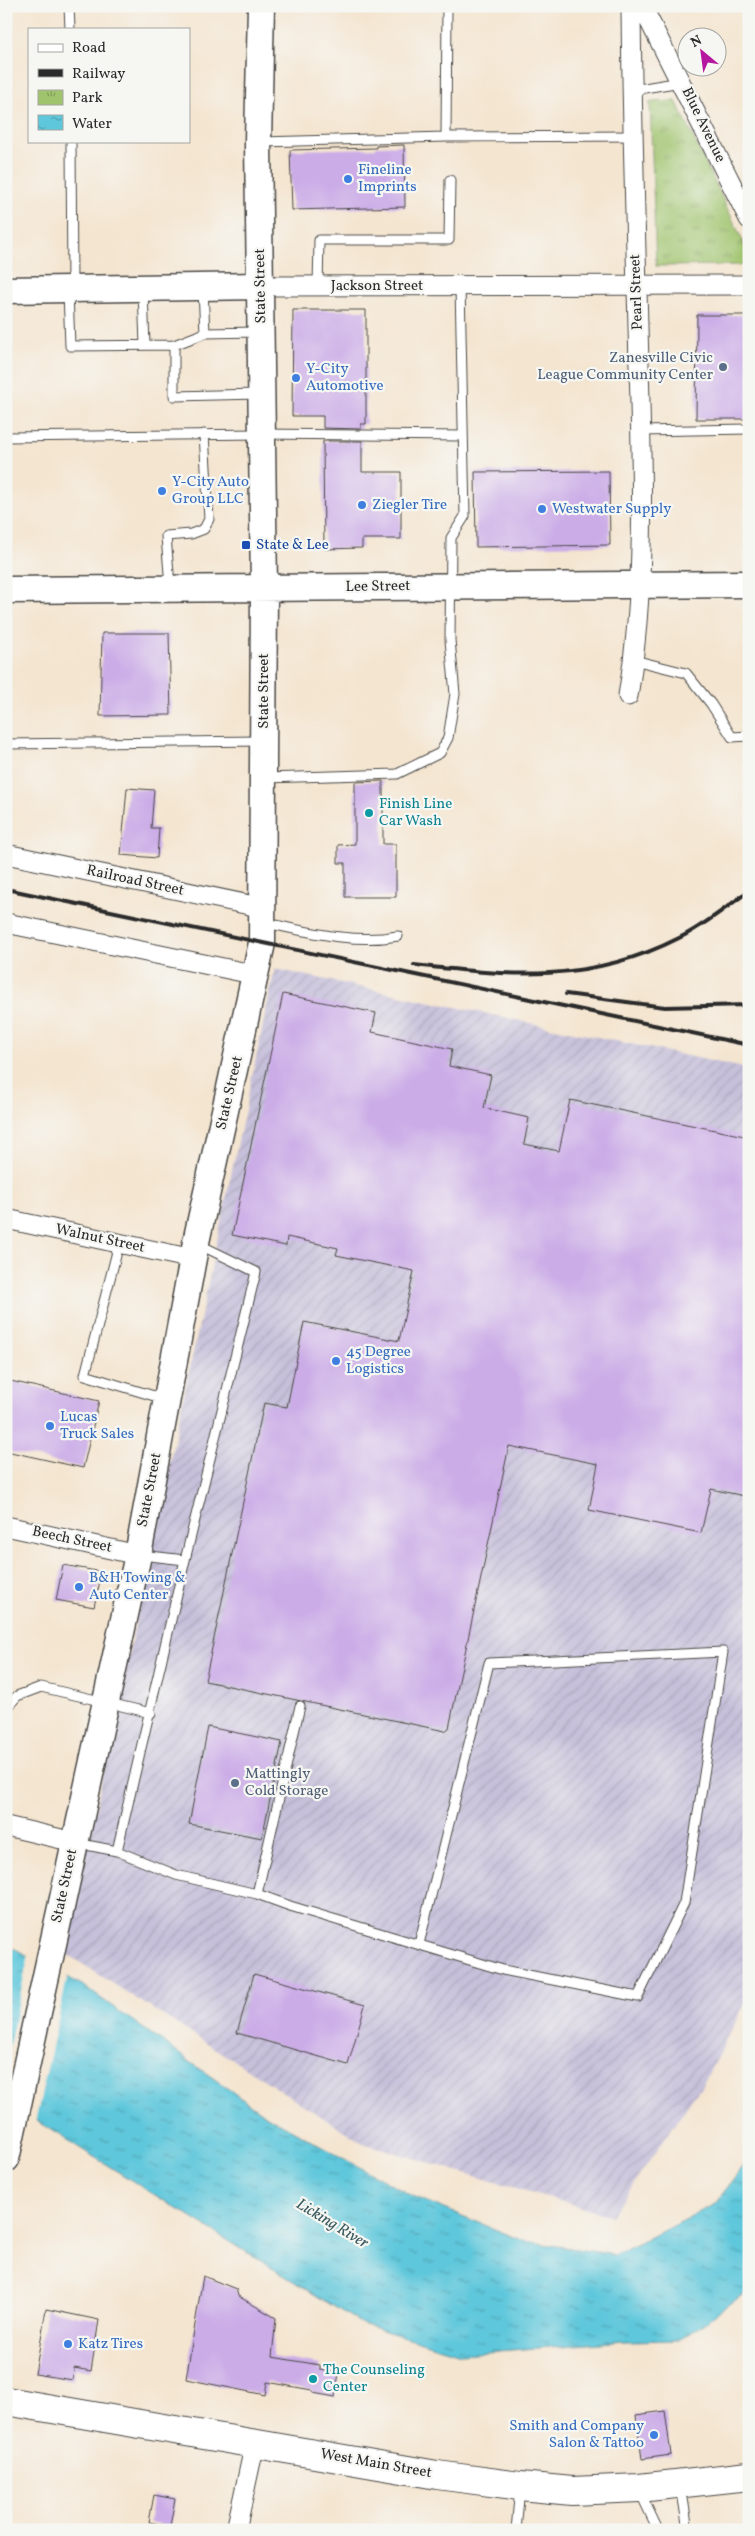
<svg xmlns="http://www.w3.org/2000/svg" width="755" height="2536" font-family="Vollkorn,serif">
  <defs>
    <pattern id="industrial-furrows" width="10" height="10" patternUnits="userSpaceOnUse" patternTransform="scale(1.25)"><rect width="10" height="10" fill="#c6c0da"/><path d="M-1 1l2-2M0 10L10 0M9 11l2-2" fill="none" stroke="#aaa5bb"/></pattern>
    <pattern id="park-tufts" width="24" height="20" patternUnits="userSpaceOnUse" patternTransform="scale(1.25)"><rect width="24" height="20" fill="#a0c46e"/><path d="M3 7l-1-3M5 7V3M7 7l1-3M15 17l-1-3M17 17v-4M19 17l1-3" fill="none" stroke="#839f5b"/></pattern>
    <pattern id="water-ripples" width="26" height="14" patternUnits="userSpaceOnUse" patternTransform="scale(1.25)"><rect width="26" height="14" fill="#5fc7db"/><path d="M2 4q2-2 4 0t4 0M15 11q2-2 4 0t4 0" fill="none" stroke="#4fa2b2"/></pattern>
  </defs>
  <rect width="100%" height="100%" fill="#f6f6f2"/>
  <filter id="ink" filterUnits="userSpaceOnUse"><feTurbulence type="fractalNoise" baseFrequency=".02" numOctaves="2"/><feDisplacementMap in="SourceGraphic" scale="10" xChannelSelector="R" yChannelSelector="G"/><feConvolveMatrix kernelMatrix="1 2 1 2 8 2 1 2 1" color-interpolation-filters="sRGB"/></filter>
  <filter id="wash" filterUnits="userSpaceOnUse"><feTurbulence type="fractalNoise" baseFrequency=".0096" numOctaves="4" result="noise"/><feDisplacementMap in="SourceGraphic" scale="20" xChannelSelector="R" yChannelSelector="G"/><feGaussianBlur stdDeviation="1.12" result="paint"/><feColorMatrix in="noise" values="0 0 0 0 0 0 0 0 0 0 0 0 0 0 0 0 0 1.4 0 .05"/><feComposite in="paint" operator="in"/></filter>
  <g filter="url(#wash)">
    <rect width="100%" height="100%" fill="#f4e5d0"/>
    <!-- industrial -->
    <path fill="url(#industrial-furrows)" d="M275,969L749,1069V1996L704,2082L611,2216L363,2143L65,1953Z"/>
    <!-- park -->
    <path fill="url(#park-tufts)" stroke="#66784c" d="M676,101L749,254V265L656,266L650,102Z"/>
    <!-- water -->
    <path fill="url(#water-ripples)" stroke="#457983" d="M6,1944L82,1985L265,2115L410,2195L524,2241L616,2255L715,2204L749,2159V2290L681,2340L625,2341L461,2354L362,2324L6,2102Z"/>
    <!-- pier -->
    <path fill="#f4e5d0" d="M29,1954L68,1975L35,2123L6,2105V2059Z"/>
    <g id="blocks">
      <!-- building -->
      <path fill="#cbace7" d="M404,145L405,207L292,210L290,150L376,148V146Z
        M293,310H366V424H361V429L323,428V416H292Z
        M697,315H749V419H696Z
        M323,441H362V472H401V539H362V548L324,549Z
        M609,471L610,545L476,547L475,472Z
        M102,633H169L171,715L100,716Z
        M383,781V844H396V897H345V863H338V845L355,844V782Z
        M127,788L154,790L151,828H159L157,858L121,855Z
        M283,994L376,1013L372,1032L452,1049L449,1066L491,1075L484,1108L529,1118L524,1144L559,1151L570,1100L749,1137V1497L711,1489L701,1533L589,1510L598,1464L509,1446L449,1728L445,1731L205,1681L264,1403L287,1407L304,1322L399,1341L414,1271L336,1255L338,1248L287,1237L286,1246L232,1235Z
        M6,1380L99,1401L83,1468L6,1451Z
        M63,1565L102,1572L94,1607L56,1600Z
        M208,1727L282,1742L262,1838L189,1824Z
        M254,1974L365,2005L348,2065L237,2033Z
        M203,2276L236,2289L238,2296L276,2318L272,2357L320,2365V2370L339,2373L335,2397L313,2393L312,2390L267,2382L265,2395L186,2379Z
        M46,2309L99,2320L91,2371L74,2368L73,2380L35,2374Z
        M665,2411L671,2455L642,2459L636,2415Z
        M154,2495L175,2499L170,2526L149,2522Z"/>
    </g>
  </g>
  <g filter="url(#ink)">
    <use href="#blocks" fill-opacity="0" stroke="#494744" stroke-width="1"/>
    <g fill="none" stroke-linecap="round" stroke-linejoin="round">
      <defs>
        <path id="lane" d="M69,6L70,29
          M632,90L681,82
          M446,137L447,6
          M71,141L72,286
          M261,142L446,137L633,136
          M318,286L319,240H449L450,180
          M203,290L205,333
          M143,291L145,345
          M68,292L70,346L174,345L205,333L258,332
          M174,345V396L259,394
          M640,431L749,429
          M6,437L261,434L463,436
          M170,586L166,536L191,534L204,529L209,519L204,434
          M634,660L686,673L711,704L732,737L749,736
          M6,744L261,741
          M265,778L397,774L440,753L448,738L455,694L450,640L451,538L465,516L460,286
          M266,923C310,932 353,944 398,936
          M119,1244L85,1375L164,1399
          M141,1555L185,1560
          M6,1709L17,1696L41,1687L151,1713
          M76,1843L117,1851L185,1560L256,1272L198,1244
          M117,1851L176,1875L257,1894L290,1906L503,1970L638,1997L684,1903L723,1652L489,1663L419,1944
          M257,1894L300,1706
          M681,2486L688,2530
          M640,2492L658,2530
          M516,2530L520,2488"/>
        <path id="street" d="M642,6L749,219
          M261,286L749,285
          M628,696C646,587 642,475 639,365C636,245 632,126 631,6
          M6,854L264,908
          M6,923L257,975
          M6,1219L193,1259
          M6,1526L138,1555
          M6,1826L74,1842
          M236,2530L255,2443"/>
        <path id="secondary" d="M6,290L261,286
          M6,590L749,584
          M6,2159L138,1555L196,1242L262,943L264,588L258,142L261,6"/>
        <path id="primary" d="M6,2401L437,2475L520,2486L572,2491L639,2488L749,2476"/>
      </defs>
      <!-- lane casing -->
      <use href="#lane" stroke="#494744" stroke-width="11"/>
      <!-- street casing -->
      <use href="#street" stroke="#494744" stroke-width="21"/>
      <!-- secondary casing -->
      <use href="#secondary" stroke="#494744" stroke-width="29"/>
      <!-- primary casing -->
      <use href="#primary" stroke="#494744" stroke-width="30"/>
      <!-- lane -->
      <use href="#lane" stroke="#fff" stroke-width="9"/>
      <!-- street -->
      <use href="#street" stroke="#fff" stroke-width="19"/>
      <!-- secondary -->
      <use href="#secondary" stroke="#fff" stroke-width="26"/>
      <!-- primary -->
      <use href="#primary" stroke="#fff" stroke-width="28"/>
      <!-- rail -->
      <path stroke="#2b2b2b" stroke-width="4" d="M6,889L749,1045
        M414,965C512,976 589,984 679,938C704,926 726,907 749,891
        M566,994L665,1007L749,1005"/>
    </g>
  </g>
  <!-- markers -->
  <g fill="#3f7fe0" stroke="#f6f6f2" stroke-width="2">
    <circle cx="348" cy="179" r="5"/>
    <circle cx="296" cy="378" r="5"/>
    <circle cx="162" cy="491" r="5"/>
    <circle cx="362" cy="505" r="5"/>
    <circle cx="542" cy="509" r="5"/>
    <circle cx="336" cy="1361" r="5"/>
    <circle cx="50" cy="1426" r="5"/>
    <circle cx="79" cy="1587" r="5"/>
    <circle cx="68" cy="2344" r="5"/>
    <circle cx="654" cy="2435" r="5"/>
  </g>
  <g fill="#5c6f8a" stroke="#f6f6f2" stroke-width="2">
    <circle cx="723" cy="367" r="5"/>
    <circle cx="235" cy="1783" r="5"/>
  </g>
  <rect fill="#1a4fb4" stroke="#f6f6f2" stroke-width="2" x="241" y="540" width="10" height="10" rx="2.5"/>
  <g fill="#0f9aa8" stroke="#f6f6f2" stroke-width="2">
    <circle cx="369" cy="813" r="5"/>
    <circle cx="313" cy="2379" r="5"/>
  </g>
  <g text-anchor="middle" dominant-baseline="central" stroke-width="4.5" stroke-linejoin="round" paint-order="stroke">
    <!-- street labels -->
    <g font-size="15" fill="#2b2b2b" stroke="#f6f6f2">
      <text transform="translate(703 125) rotate(64)">Blue Avenue</text>
      <text transform="translate(261 286) rotate(-91)">State Street</text>
      <text x="377" y="286">Jackson Street</text>
      <text transform="translate(637 292) rotate(-92)">Pearl Street</text>
      <text transform="translate(378 587) rotate(-1)">Lee Street</text>
      <text transform="translate(264 691) rotate(-90)">State Street</text>
      <text transform="translate(135 881) rotate(12)">Railroad Street</text>
      <text transform="translate(230 1093) rotate(-77)">State Street</text>
      <text transform="translate(100 1239) rotate(12)">Walnut Street</text>
      <text transform="translate(150 1490) rotate(-79)">State Street</text>
      <text transform="translate(72 1540) rotate(12)">Beech Street</text>
      <text transform="translate(65 1886) rotate(-78)">State Street</text>
      <text transform="translate(376 2464) rotate(10)">West Main Street</text>
    </g>
    <!-- shop labels -->
    <g font-size="15" fill="#366cbe" stroke="#f6f6f2" text-anchor="start">
      <text x="358" y="170">Fineline<tspan x="358" dy="17">Imprints</tspan></text>
      <text x="306" y="369">Y-City<tspan x="306" dy="17">Automotive</tspan></text>
      <text x="172" y="482">Y-City Auto<tspan x="172" dy="17">Group LLC</tspan></text>
      <text x="372" y="505">Ziegler Tire</text>
      <text x="552" y="509">Westwater Supply</text>
      <text x="346" y="1352">45 Degree<tspan x="346" dy="17">Logistics</tspan></text>
      <text x="60" y="1417">Lucas<tspan x="60" dy="17">Truck Sales</tspan></text>
      <text x="89" y="1578">B&amp;H Towing &amp;<tspan x="89" dy="17">Auto Center</tspan></text>
      <text x="78" y="2344">Katz Tires</text>
      <text x="644" y="2426" text-anchor="end">Smith and Company<tspan x="644" dy="17">Salon &amp; Tattoo</tspan></text>
    </g>
    <!-- service labels -->
    <g font-size="15" fill="#4e5e75" stroke="#f6f6f2" text-anchor="end">
      <text x="713" y="358">Zanesville Civic<tspan x="713" dy="17">League Community Center</tspan></text>
      <text x="245" y="1774" text-anchor="start">Mattingly<tspan x="245" dy="17">Cold Storage</tspan></text>
    </g>
    <!-- transit labels -->
    <g font-size="15" fill="#164399" stroke="#f6f6f2" text-anchor="start">
      <text x="256" y="545">State &amp; Lee</text>
    </g>
    <!-- culture labels -->
    <g font-size="15" fill="#0d838f" stroke="#f6f6f2" text-anchor="start">
      <text x="379" y="804">Finish Line<tspan x="379" dy="17">Car Wash</tspan></text>
      <text x="323" y="2370">The Counseling<tspan x="323" dy="17">Center</tspan></text>
    </g>
    <!-- water labels -->
    <g font-size="16" font-style="italic" fill="#3b5a60" stroke="#f6f6f2">
      <text transform="translate(332 2224) rotate(31)">Licking River</text>
    </g>
  </g>
  <!-- margin -->
  <rect width="755" height="2536" fill="none" stroke="#f6f6f2" stroke-width="25"/>
  <!-- legend -->
  <rect x="28" y="28" width="162" height="115" fill="#f6f6f2" stroke="#a5a5a2"/>
  <rect x="38" y="44" width="25" height="8" fill="#ffffff" stroke="#a5a5a2"/>
  <text x="72" y="52" font-size="15" fill="#2b2b2b">Road</text>
  <rect x="38" y="69" width="25" height="8" fill="#2b2b2b" stroke="#a5a5a2"/>
  <text x="72" y="78" font-size="15" fill="#2b2b2b">Railway</text>
  <rect x="38" y="90" width="25" height="15" fill="url(#park-tufts)" stroke="#a5a5a2"/>
  <text x="72" y="102" font-size="15" fill="#2b2b2b">Park</text>
  <rect x="38" y="115" width="25" height="15" fill="url(#water-ripples)" stroke="#a5a5a2"/>
  <text x="72" y="128" font-size="15" fill="#2b2b2b">Water</text>
  <!-- north arrow -->
  <g transform="translate(702 52) rotate(331)"><circle r="24" fill="#f6f6f2" stroke="#a5a5a2"/>
  <path d="M0-4L9 19L0 12L-9 19Z" fill="#b5179e"/>
  <text y="-8" font-size="14" font-weight="bold" text-anchor="middle" fill="#2b2b2b">N</text>
  </g>
</svg>
